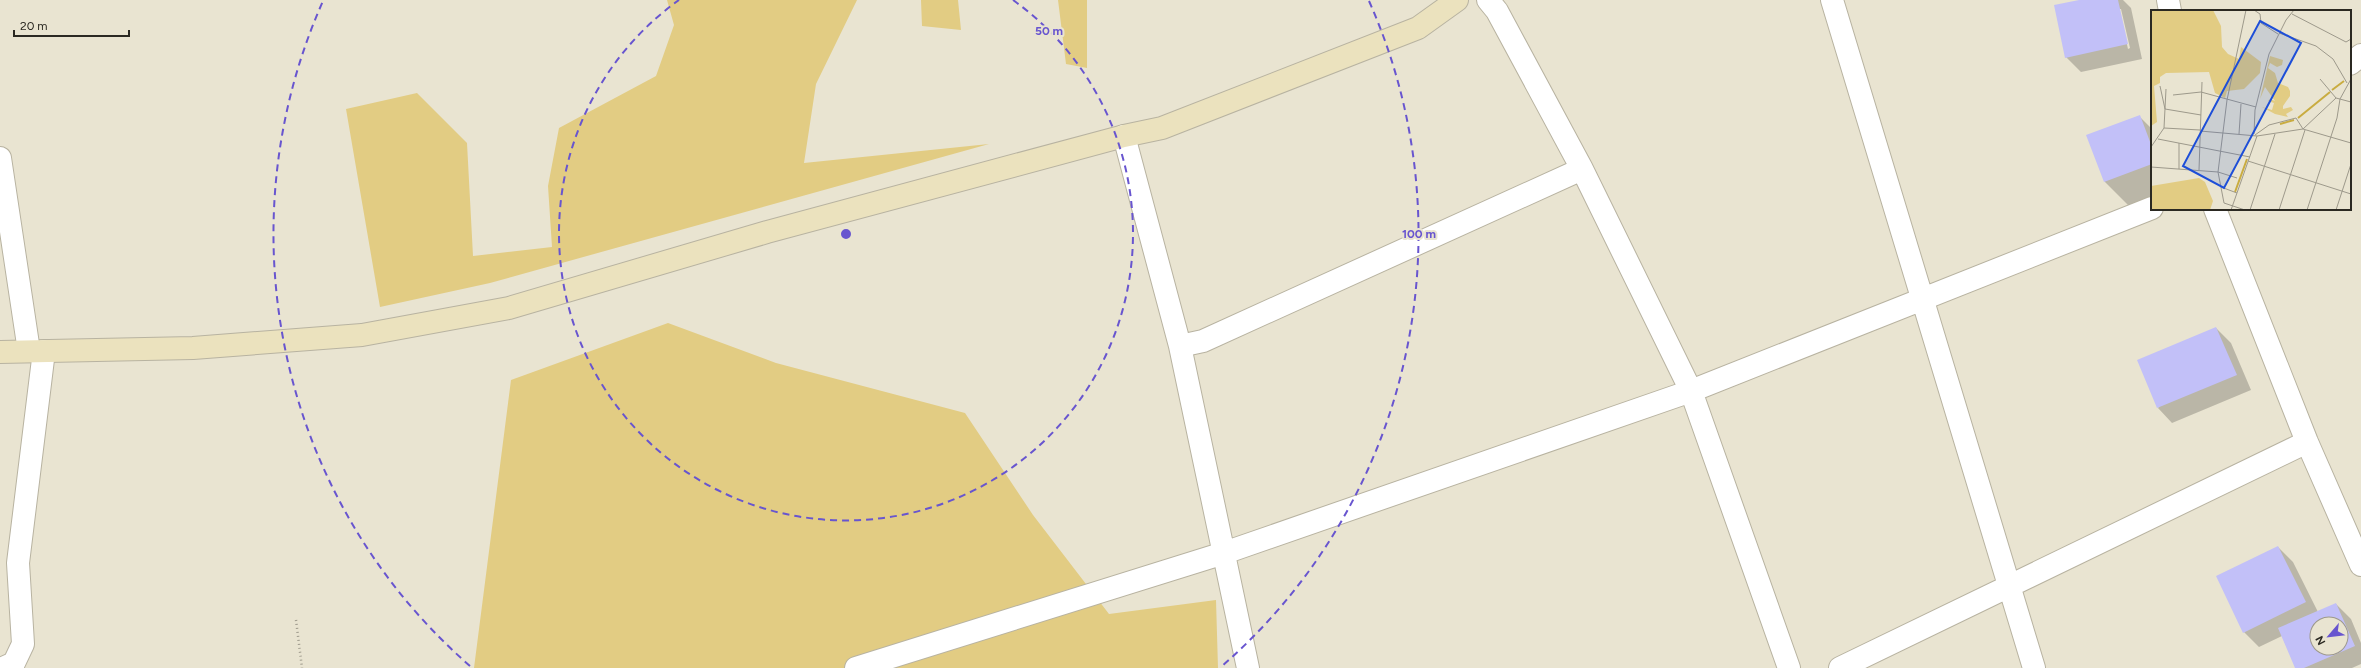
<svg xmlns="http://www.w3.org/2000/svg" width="2361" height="668" font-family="Figtree,sans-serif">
  <rect width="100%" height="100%" fill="#e9e4d1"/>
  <!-- green -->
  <path fill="#e2cc83" d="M667,0H857L816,84L804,163L989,144L490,283L380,307L346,109L417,93L467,143L473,256L552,247L548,186L559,128L656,76L674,25Z
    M921,0H958L961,30L922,26Z
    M1058,0H1087V68L1066,64Z
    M668,323L776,363L965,413L1033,515L1109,614L1216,600L1218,668H474L511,380Z"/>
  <!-- shadow -->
  <path fill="#0003" fill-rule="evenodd" d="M2083,0H2123L2131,8L2142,59L2081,72L2066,57ZM2119,9H2121L2130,48L2128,49Z
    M2139,116L2152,129V203L2133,210L2105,182L2088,136Z
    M2216,328L2231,343L2251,390L2172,423L2158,408Z
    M2278,547L2293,562L2318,612L2336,604L2351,619L2361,643V664L2352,668H2296L2282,636L2259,647L2244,632ZM2317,624H2341V648H2317Z"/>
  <!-- building -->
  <path fill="#c2c0f8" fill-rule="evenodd" d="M2079,0H2118L2128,44L2065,58L2054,5Z
    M2140,115L2152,147V164L2104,182L2086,135Z
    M2216,327L2237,375L2157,408L2137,360Z
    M2278,546L2306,602L2243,633L2216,576Z
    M2336,603L2355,646L2304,668H2295L2278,628ZM2317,624H2341V648H2317Z"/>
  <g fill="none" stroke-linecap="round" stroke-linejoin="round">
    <defs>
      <path id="street" d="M1488,0L1497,11L1582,169L1691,391L1789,668
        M1832,0L2034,668
        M2168,0L2170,11
        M2350,64L2361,55
        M1124,136L1180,346L1248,668
        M0,158L29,351
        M2215,209L2307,442L2361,565
        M1180,346L1203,341L1582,169
        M3,668L14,663L23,644L18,563L44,351
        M856,668L1224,553L1691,391L2152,208
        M1840,668L2307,442"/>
      <path id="secondary" d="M0,352L193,348L362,335L509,308L767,232L1124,136L1162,128L1418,28L1457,0"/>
    </defs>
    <!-- street casing -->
    <use href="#street" stroke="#b8b3a1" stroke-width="24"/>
    <!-- secondary casing -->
    <use href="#secondary" stroke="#b8b3a1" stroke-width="24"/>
    <!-- path -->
    <path stroke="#9f9b8d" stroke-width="2.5" stroke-dasharray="1 3" stroke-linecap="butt" d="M296,620L302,668"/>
    <!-- street -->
    <use href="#street" stroke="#fff" stroke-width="22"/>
    <!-- secondary -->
    <use href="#secondary" stroke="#ebe2be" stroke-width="22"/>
  </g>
  <!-- distance rings -->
  <g fill="none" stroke="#6855cf" stroke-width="2" stroke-dasharray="7 5">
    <path d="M1013 0A287 287 0 1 1 679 0"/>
    <path d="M470 666A573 573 0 0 1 323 1M1369 1A573 573 0 0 1 1222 666"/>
  </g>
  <!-- overview -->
  <g transform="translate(2151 10)">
    <rect width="200" height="200" fill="#e9e4d1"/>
    <path d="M0,0H62L70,16L71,37L77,44L88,49L90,37L110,52L109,63L93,79L76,81L74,88L64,83L58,62L15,63L9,67V73L3,76L6,112L0,116ZM119,46L132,50L131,55L126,57L119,53L117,58L124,63L127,73L137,77L139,81V86L132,96V99L140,97L142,100L135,104L137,107L124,104L111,97L121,100L123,93L117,91L119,89L124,91L114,77L109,89ZM48,168L54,172L62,191L59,200H0V176Z" fill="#e2cc83"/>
    <path fill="none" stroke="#c9ac40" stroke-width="2" d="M181,80L193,71M147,108L179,82M129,114L143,110M84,182L96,149"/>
    <path fill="none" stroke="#9d998b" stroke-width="1" d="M103,0L109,4L110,13L127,24M141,4L195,32L200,29M128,23L165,36L182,49L196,73M169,69L185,88L200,92M9,76L14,99L50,105M22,85L50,82L105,97M13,118L49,120M152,119L185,88M49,121L106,126L152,119L200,133M88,124L90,94M103,124L104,100L118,44L135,10L143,0M104,125L118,115L145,108L152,119M7,129L99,147M0,137L13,118L15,79M97,151L200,184M0,157L67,162L86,168M28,159V133M48,160L51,72M70,177L86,183M80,200L106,126M94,200L73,193L67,162L76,90L95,0M99,200L124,124M128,200L154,120M156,200L186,108L189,89L200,69M185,200L200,154"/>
    <path fill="#1d4ed8" fill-opacity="0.15" stroke="#1d4ed8" stroke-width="2" d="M109,11L150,33L73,178L32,156Z"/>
    <rect width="200" height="200" fill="none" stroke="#2b2922" stroke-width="2"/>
  </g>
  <circle cx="846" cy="234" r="6" fill="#6855cf" stroke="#e9e4d1" stroke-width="2"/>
  <g font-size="12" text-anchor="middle" font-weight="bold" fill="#6855cf" stroke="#e9e4d1" stroke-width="4" stroke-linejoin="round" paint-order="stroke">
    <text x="1049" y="35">50 m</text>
    <text x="1419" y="238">100 m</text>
  </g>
  <!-- north arrow -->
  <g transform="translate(2329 636) rotate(242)"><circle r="19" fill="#e9e4d1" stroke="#9d998b"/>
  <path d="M0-3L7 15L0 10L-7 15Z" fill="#6855cf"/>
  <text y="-6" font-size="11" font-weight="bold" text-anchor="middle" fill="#2b2922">N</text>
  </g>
  <!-- scale -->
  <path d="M14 30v6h115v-6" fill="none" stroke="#2b2922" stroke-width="2"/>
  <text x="20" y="30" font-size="12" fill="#2b2922" stroke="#e9e4d1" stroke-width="3" paint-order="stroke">20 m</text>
</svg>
